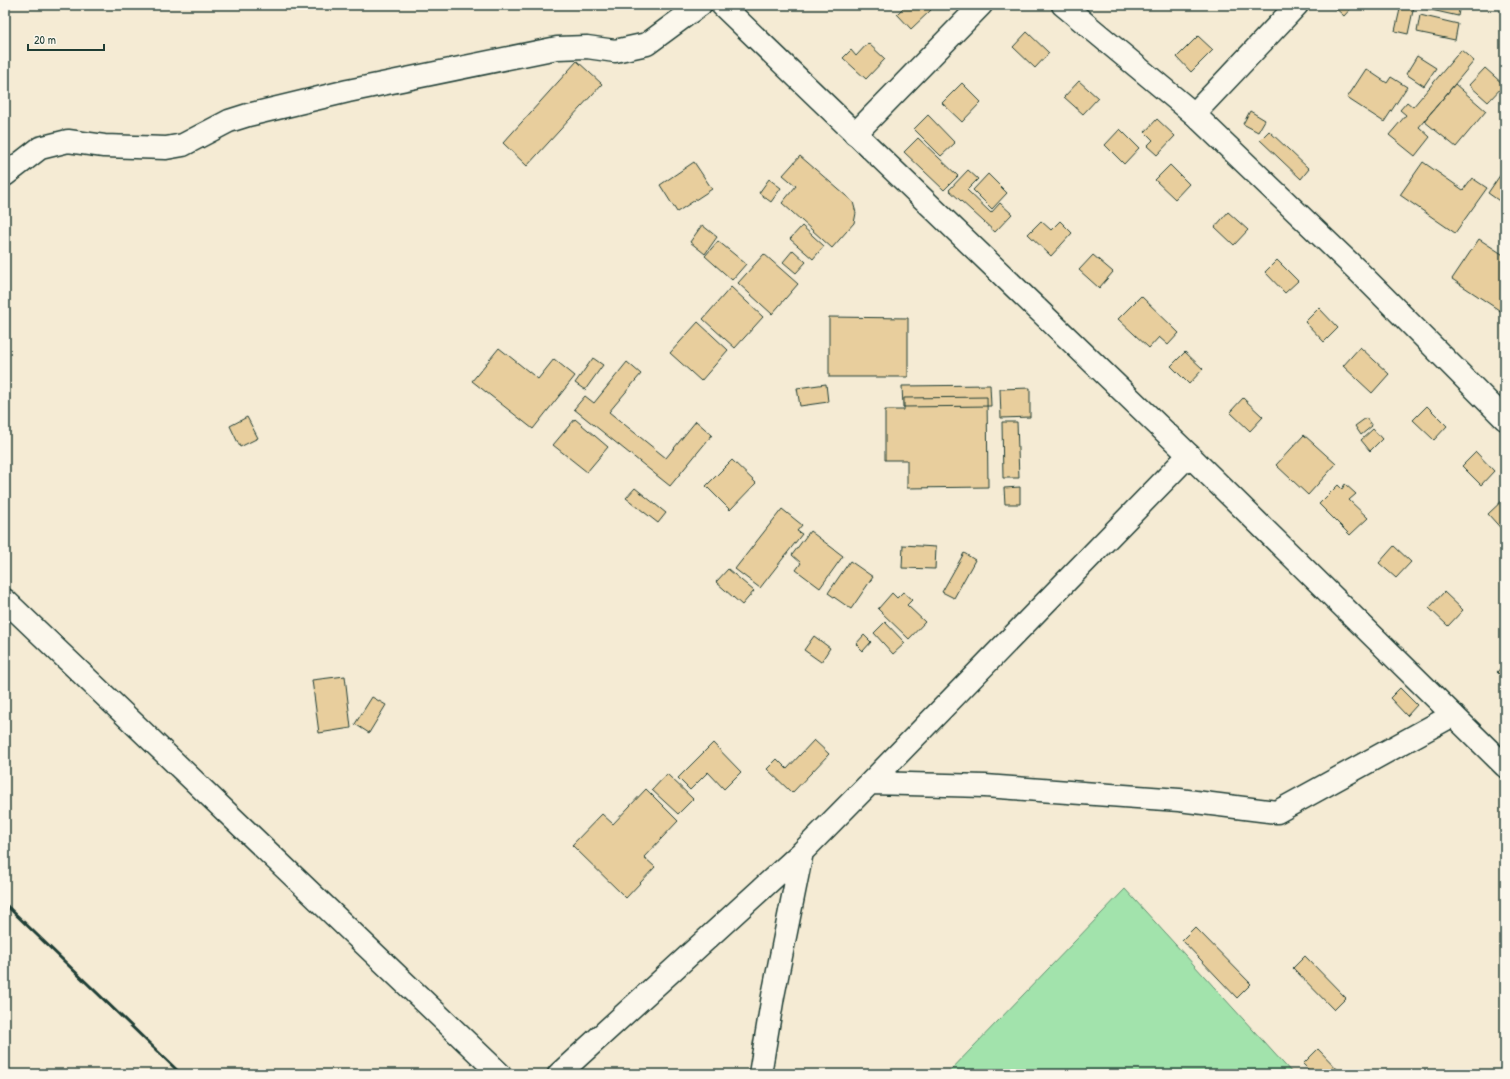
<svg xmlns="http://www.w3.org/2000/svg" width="1510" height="1079" font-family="'Patrick Hand',sans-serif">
  <rect width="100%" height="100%" fill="#f5ebd4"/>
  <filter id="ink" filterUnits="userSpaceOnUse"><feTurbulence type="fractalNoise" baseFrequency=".025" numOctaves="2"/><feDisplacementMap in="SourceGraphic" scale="8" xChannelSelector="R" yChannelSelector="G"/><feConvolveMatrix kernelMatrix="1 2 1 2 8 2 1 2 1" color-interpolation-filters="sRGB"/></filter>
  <g filter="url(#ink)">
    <!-- green -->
    <path fill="#a2e3ac" stroke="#609070" d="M1125,889L1293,1074H947Z"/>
    <!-- building -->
    <path fill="#e8ce9d" stroke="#1f3d34" d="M906,5H926L931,10L911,29L897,14Z
      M1332,5H1354L1344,16Z
      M1401,5H1460L1458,16L1414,6L1408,34L1395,31Z
      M1420,15L1458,24L1455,40L1417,32Z
      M1027,32L1049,53L1035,68L1013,47Z
      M1198,36L1213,50L1191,72L1177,57Z
      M868,43L885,59L866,79L843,58L851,50L856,56Z
      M1461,50L1474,61L1419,127L1430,137L1415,156L1389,135L1406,115L1400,110L1407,102L1413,107Z
      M1417,56L1436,68L1424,86L1406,74Z
      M577,61L602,84L527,166L503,143Z
      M1485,68L1504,85L1488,102L1469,85Z
      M1366,69L1387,83L1391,77L1407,87L1384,122L1347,98Z
      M1079,81L1098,98L1083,114L1064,97Z
      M962,83L981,102L962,122L942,103Z
      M1455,84L1486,111L1456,147L1424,121Z
      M1250,111L1265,120L1258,132L1243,124Z
      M928,115L955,143L941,156L914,129Z
      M1157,119L1175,136L1157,155L1147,146L1153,140L1145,132Z
      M1120,129L1139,148L1124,164L1105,145Z
      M1269,131L1309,169L1301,179L1260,140Z
      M918,138L958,176L944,190L904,152Z
      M800,156L853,202L856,213L854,223L832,248L782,203L796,186L783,175Z
      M694,162L712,189L677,212L660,185Z
      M1423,162L1463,190L1472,178L1487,188L1455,233L1400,195Z
      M1170,165L1189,184L1175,199L1155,180Z
      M968,170L978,179L967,190L991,213L1000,203L1012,214L995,232L949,190Z
      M1503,171L1505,173V205L1488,193Z
      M988,174L1007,193L992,209L973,190Z
      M769,179L781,188L771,202L759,193Z
      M1228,212L1248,230L1234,245L1215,227Z
      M1041,221L1051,230L1060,221L1072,233L1051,256L1028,234Z
      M702,225L717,237L705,254L690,242Z
      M802,226L824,246L813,259L790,239Z
      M1479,239L1505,256V314L1452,279Z
      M718,241L746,264L732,280L705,256Z
      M793,250L806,262L796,273L783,262Z
      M764,254L798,284L772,314L738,283Z
      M1093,255L1113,272L1099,288L1079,270Z
      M1277,260L1298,281L1285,293L1265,272Z
      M731,287L763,317L735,348L703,319Z
      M1141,296L1179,333L1168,345L1159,337L1149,348L1118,319Z
      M1319,308L1338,328L1324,342L1305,322Z
      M829,317L908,318V377H829Z
      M698,322L728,350L701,381L670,353Z
      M1360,347L1389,374L1372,393L1343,366Z
      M499,348L538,379L554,359L575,376L533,429L472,381Z
      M1185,352L1203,369L1189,384L1171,366Z
      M593,358L603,365L585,390L575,383Z
      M627,362L641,374L609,412L666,458L696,421L712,435L670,486L574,409L585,396L594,403Z
      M826,384L828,402L800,406L797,388Z
      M990,385L991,406L903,407L902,386Z
      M1030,388V417L1001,418L1000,389Z
      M987,397L988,487L907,488V460H885V410H904V398Z
      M1243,398L1263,417L1250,431L1230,412Z
      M1427,406L1447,426L1434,440L1413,420Z
      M247,417L258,438L240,447L230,426Z
      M1366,418L1372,426L1361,435L1355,426Z
      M575,419L608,447L587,472L553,445Z
      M1002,422H1017L1019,478H1003Z
      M1373,429L1382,439L1370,451L1361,440Z
      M1304,435L1336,464L1308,495L1276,465Z
      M1476,452L1494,471L1481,485L1462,466Z
      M732,460L756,483L730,510L706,486Z
      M1345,484L1356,494L1349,500L1368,518L1350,535L1319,504L1338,485L1342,489Z
      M1020,487V504H1005L1004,488Z
      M635,488L666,513L658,523L626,498Z
      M1505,498V533L1488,514Z
      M782,509L802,525L797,531L802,534L760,588L735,569Z
      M810,531L843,556L820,588L796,570L801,563L792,555Z
      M903,545L936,547L935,569L902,568Z
      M1394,546L1411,562L1396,578L1379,563Z
      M964,553L975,560L954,598L942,592Z
      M850,561L873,577L851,609L828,593Z
      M728,569L754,591L742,605L716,582Z
      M903,592L912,600L907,605L925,622L909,639L878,609L892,593L897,598Z
      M1444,592L1463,610L1448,626L1429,608Z
      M885,622L905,643L893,654L874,633Z
      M864,635L871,642L863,651L856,644Z
      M814,636L830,648L821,662L804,650Z
      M1505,663V680L1497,672Z
      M345,676L351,728L319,733L312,680Z
      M1400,688L1417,705L1407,716L1390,698Z
      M372,697L386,705L369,733L355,724Z
      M814,740L829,754L792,793L767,769L777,759L787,769Z
      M713,743L741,772L724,789L708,772L690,790L678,778Z
      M667,774L693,799L678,814L652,790Z
      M646,789L678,821L644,857L655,867L626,898L572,845L602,814L613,824Z
      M1195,927L1251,984L1237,998L1182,940Z
      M1305,956L1346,998L1334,1010L1293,968Z
      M1318,1049L1342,1074H1313L1303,1064Z"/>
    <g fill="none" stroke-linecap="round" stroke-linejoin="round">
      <defs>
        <path id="street" d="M1063,5L1194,114L1359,272L1505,419
          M1194,114L1297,5
          M855,134L981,5
          M5,175L40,148L68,141L104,146L166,148L183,145L229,121L248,115L348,91L557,48L587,47L615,51L647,44L700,5
          M5,600L500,1074
          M870,783L985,786L1179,800L1277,812L1453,715
          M559,1074L802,852L870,783L1189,455
          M760,1074L773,996L802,852"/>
        <path id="secondary" d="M722,5L1189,455L1505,766"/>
      </defs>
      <!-- street casing -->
      <use href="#street" stroke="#1f3d34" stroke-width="25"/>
      <!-- secondary casing -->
      <use href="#secondary" stroke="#1f3d34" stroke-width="25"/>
      <!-- street -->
      <use href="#street" stroke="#fbf7ec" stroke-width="22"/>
      <!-- secondary -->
      <use href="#secondary" stroke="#fbf7ec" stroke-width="22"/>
      <!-- rail -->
      <path stroke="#1f3d34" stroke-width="3" d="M5,904L181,1074"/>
    </g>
  </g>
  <!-- margin -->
  <rect width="1510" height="1079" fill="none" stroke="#fbf7ec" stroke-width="20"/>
  <rect x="10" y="10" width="1490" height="1059" fill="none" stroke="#1f3d34" stroke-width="1.5" filter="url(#ink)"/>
  <!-- scale -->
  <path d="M28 44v6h76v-6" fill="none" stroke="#1f3d34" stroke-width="2"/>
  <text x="34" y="44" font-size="12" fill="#1f3d34" stroke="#fbf7ec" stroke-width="3" paint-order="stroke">20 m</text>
</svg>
